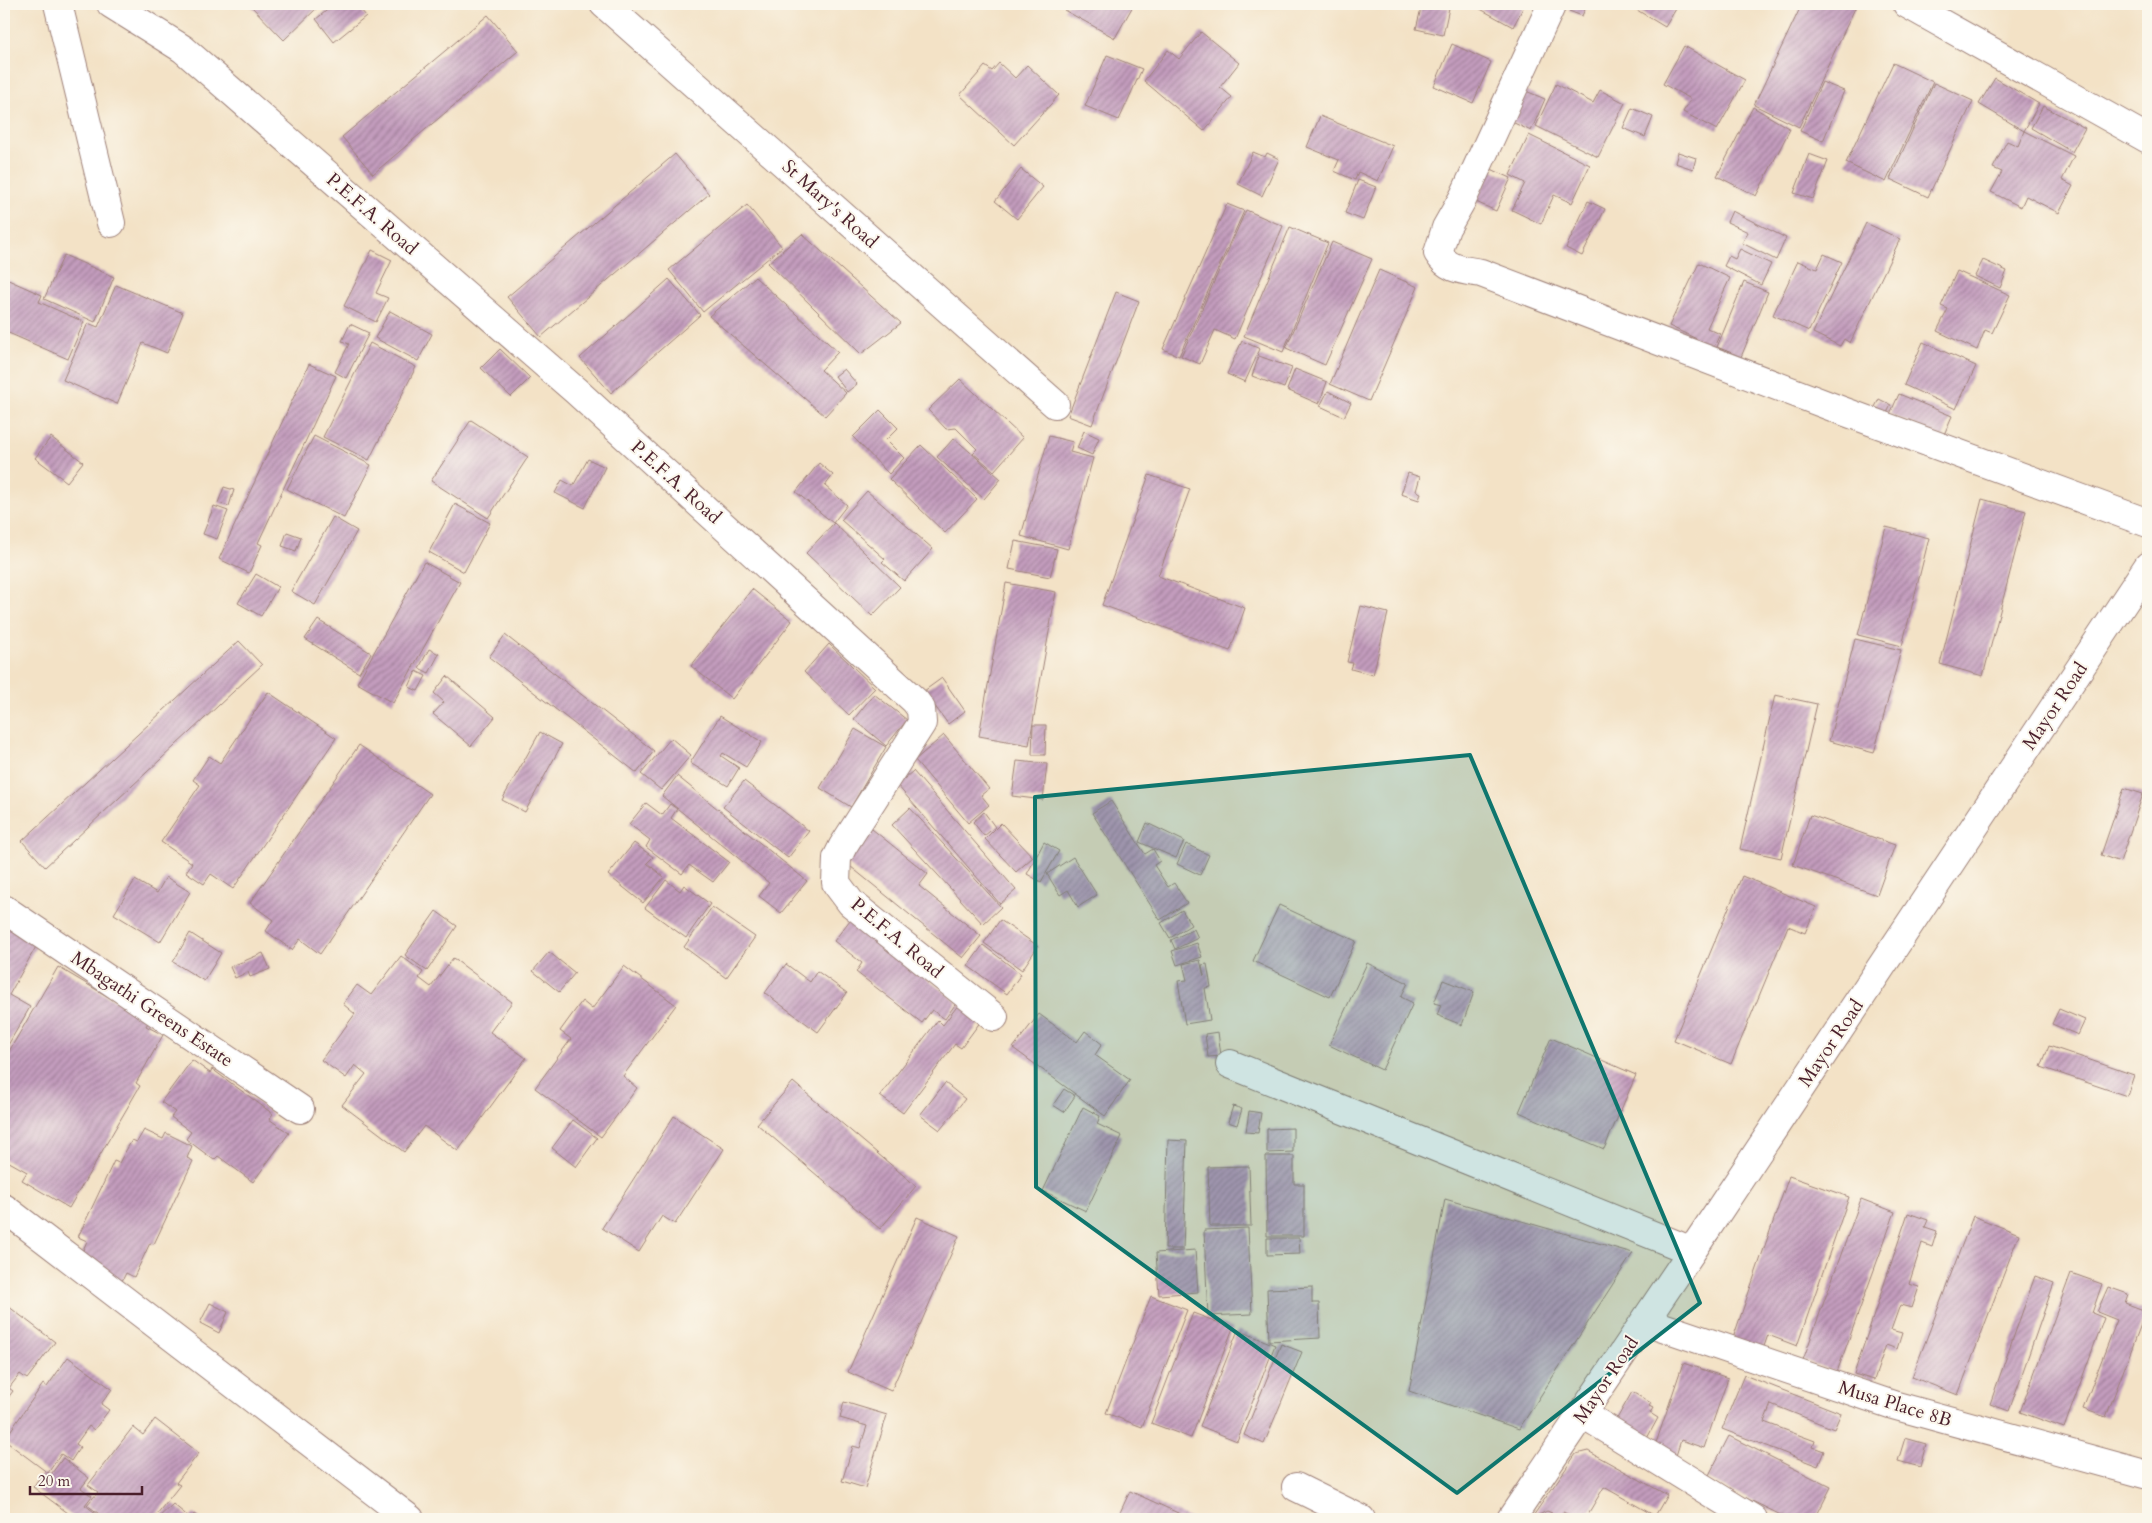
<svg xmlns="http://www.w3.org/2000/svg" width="2152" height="1523" font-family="Cardo,serif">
  <defs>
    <pattern id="building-hatch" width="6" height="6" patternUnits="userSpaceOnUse" patternTransform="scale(1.25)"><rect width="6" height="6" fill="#c39cbd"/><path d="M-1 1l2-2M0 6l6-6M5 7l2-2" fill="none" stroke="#a07f9a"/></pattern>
  </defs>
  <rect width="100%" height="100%" fill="#fbf7ec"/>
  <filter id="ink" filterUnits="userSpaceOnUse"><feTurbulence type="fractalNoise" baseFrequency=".02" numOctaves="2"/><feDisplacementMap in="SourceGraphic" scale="10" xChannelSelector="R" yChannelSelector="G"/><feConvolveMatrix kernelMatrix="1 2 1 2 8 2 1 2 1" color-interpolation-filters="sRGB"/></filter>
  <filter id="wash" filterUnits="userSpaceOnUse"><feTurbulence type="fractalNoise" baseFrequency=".0096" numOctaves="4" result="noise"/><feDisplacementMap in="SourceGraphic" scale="20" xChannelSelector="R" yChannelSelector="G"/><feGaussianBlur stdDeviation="1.12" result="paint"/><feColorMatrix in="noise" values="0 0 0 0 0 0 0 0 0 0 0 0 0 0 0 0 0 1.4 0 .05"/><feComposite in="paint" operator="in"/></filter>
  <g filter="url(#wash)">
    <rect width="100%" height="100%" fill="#f3e2c6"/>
    <g id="blocks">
      <!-- building -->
      <path fill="url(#building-hatch)" d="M249,4H321L284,40Z
        M335,4H356L366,16L334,42L316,19Z
        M366,4H381L372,11Z
        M1068,4H1134L1115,38L1064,10Z
        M1422,4L1449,8L1443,35L1416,29Z
        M1477,4H1525L1513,27L1475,6Z
        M1571,4H1587L1582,16L1569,11Z
        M1641,4H1679L1665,27L1637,10Z
        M1802,4H1857L1799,127L1754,105Z
        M488,15L518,51L373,174L342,137Z
        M1201,32L1239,63L1220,87L1232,97L1204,131L1144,81L1168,50L1179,59Z
        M1452,44L1491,62L1473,103L1434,86Z
        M1684,46L1745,80L1717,130L1683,112L1691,99L1663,84Z
        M1107,55L1142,69L1119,120L1085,106Z
        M999,63L1015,78L1027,65L1059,95L1014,145L960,95L985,66L992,71Z
        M1893,63L1933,82L1886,182L1846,163Z
        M1995,78L2039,104L2024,131L1979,104Z
        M1822,82L1844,91L1823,141L1800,131Z
        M1934,83L1973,101L1928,197L1890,179Z
        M1556,84L1593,103L1600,90L1625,103L1598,157L1536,126Z
        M1526,91L1545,99L1531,131L1512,122Z
        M2043,106L2085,128L2072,152L2031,128Z
        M1753,107L1790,129L1756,196L1717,176Z
        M1632,108L1653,117L1645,137L1623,128Z
        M1320,116L1393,146L1378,181L1358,172L1355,180L1334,171L1339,160L1307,147Z
        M2024,131L2074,156L2062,180L2073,186L2059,213L2026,196L2021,207L1991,192L2002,172L1993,168L2007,141L2018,146Z
        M1529,135L1590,165L1572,203L1554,195L1541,224L1512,210L1525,183L1510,175Z
        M1253,152L1265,157L1267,153L1279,159L1262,196L1238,184Z
        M1678,152L1696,158L1693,169L1675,163Z
        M675,154L709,194L541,337L507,297Z
        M1809,154L1828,161L1813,199L1794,193Z
        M1021,169L1043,187L1017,219L995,201Z
        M1491,169L1511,178L1496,211L1476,202Z
        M1358,180L1376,187L1363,220L1345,213Z
        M1588,201L1605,209L1582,256L1566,248Z
        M1227,204L1244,211L1179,356L1163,349Z
        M747,205L782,247L703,312L669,270Z
        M1246,210L1283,226L1235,339L1215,330L1200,364L1181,356Z
        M1732,211L1786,238L1776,260L1742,243L1748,232L1727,222Z
        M1866,223L1900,239L1850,343L1844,339L1840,346L1813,333Z
        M1290,227L1328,243L1283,352L1244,336Z
        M802,234L901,323L861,354L768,263Z
        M1332,242L1372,259L1325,365L1286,348Z
        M1740,249L1771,264L1761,285L1724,266L1729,256L1735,259Z
        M372,250L392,260L376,293L388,298L376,322L344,306Z
        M1824,254L1842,262L1809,331L1773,315L1798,261L1817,269Z
        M64,255L114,277L95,322L44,299Z
        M1983,260L2007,271L2000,288L1975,276Z
        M1699,263L1730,278L1707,328L1720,334L1713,349L1698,342L1699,340L1669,326Z
        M1379,270L1418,287L1369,401L1330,384Z
        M1957,271L2010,295L1992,333L1985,330L1977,350L1937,331L1948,309L1941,306Z
        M755,277L838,352L821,370L846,393L825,416L709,316Z
        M4,278L42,295L39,302L84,322L68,359L4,331Z
        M669,279L700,315L611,393L580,358Z
        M1744,282L1768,292L1741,357L1717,347Z
        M116,285L183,313L167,353L143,343L117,404L63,380L88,323L98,327Z
        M1116,292L1139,301L1092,425L1068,416Z
        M390,311L432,334L418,361L375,338Z
        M350,324L369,333L346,378L335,372L349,344L342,341Z
        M1242,341L1260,349L1245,382L1227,374Z
        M1923,342L1976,366L1956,409L1904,385Z
        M370,343L416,367L369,460L323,437Z
        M500,349L530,378L511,397L481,368Z
        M1259,356L1292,368L1284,388L1252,376Z
        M309,364L336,376L258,543L262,545L249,573L219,559Z
        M844,369L857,384L847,392L835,376Z
        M1295,369L1327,382L1319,404L1287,390Z
        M960,379L1023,438L994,471L973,453L977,449L956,428L946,429L928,410Z
        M1328,391L1351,403L1344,417L1320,406Z
        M1899,394L1952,416L1943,437L1890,414Z
        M1879,399L1891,405L1887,413L1875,407Z
        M880,410L898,428L886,440L904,458L889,474L853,437Z
        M471,420L528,457L488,518L431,481Z
        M1084,431L1099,438L1092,455L1077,448Z
        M314,436L371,465L344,518L287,489Z
        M1049,436L1073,442L1070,452L1093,458L1068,549L1021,536Z
        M51,437L83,462L67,482L35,458Z
        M954,438L1001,479L984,499L937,457Z
        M921,445L977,499L945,533L889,479Z
        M588,459L605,467L585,508L555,493L562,480L573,486Z
        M819,463L833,475L825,486L847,505L833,523L796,492Z
        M1408,473L1420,477L1416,491L1421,493L1419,500L1401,494Z
        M1149,475L1190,489L1158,576L1245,608L1230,651L1102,605Z
        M224,487L234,490L229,506L218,503Z
        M867,491L933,549L904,581L882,562L885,559L841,520Z
        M1982,499L2026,511L1983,676L1940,664Z
        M455,504L490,523L464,572L429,552Z
        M214,506L228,511L217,539L203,534Z
        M333,517L357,531L315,605L291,591Z
        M834,523L900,587L872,616L806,553Z
        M1886,527L1929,538L1902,646L1858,635Z
        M287,532L301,537L296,551L282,546Z
        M1015,541L1057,549L1050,577L1009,569Z
        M424,562L460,582L393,703L357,683Z
        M256,574L278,587L261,616L238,603Z
        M1006,583L1056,592L1029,745L979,736Z
        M752,589L792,621L732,699L691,666Z
        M1361,606L1388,613L1373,675L1351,669L1353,663L1347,662Z
        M318,620L371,653L359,673L305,639Z
        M505,635L654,751L637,773L489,657Z
        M1855,639L1901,650L1874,753L1829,741Z
        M239,641L262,665L45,867L22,841Z
        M829,644L875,688L849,715L804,672Z
        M429,649L439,654L429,673L419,668Z
        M416,671L426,676L418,691L409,687Z
        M447,676L495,717L471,746L433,714L444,702L434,693Z
        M942,678L965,711L948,724L924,691Z
        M268,692L336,738L233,889L211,874L204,884L186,872L192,863L161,842L200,785L193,780L209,756L220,763Z
        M874,694L907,720L886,746L854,719Z
        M1775,695L1817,704L1781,858L1740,849Z
        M720,716L762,742L746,767L723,753L721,756L739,768L728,786L690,763Z
        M1033,725H1046L1045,755H1032Z
        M855,729L886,747L851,807L820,788Z
        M540,732L562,744L525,812L502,800Z
        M944,735L989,789L981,795L989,805L968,823L915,760Z
        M671,738L691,755L661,790L641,774Z
        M359,745L430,794L320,954L300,939L292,950L266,931L273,920L250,903Z
        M1017,761L1047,764L1043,800L1012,796Z
        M913,771L1016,890L1000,904L897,785Z
        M677,776L807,881L781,913L759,896L769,883L662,796Z
        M744,781L809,831L788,858L723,807Z
        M2124,788L2143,794L2120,862L2101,855Z
        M1111,801L1145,854L1153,849L1160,861L1154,865L1168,887L1174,883L1187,903L1160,920L1092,813Z
        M646,803L662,815L670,804L677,809L671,818L729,862L713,882L689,865L682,874L646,847L650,840L629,824Z
        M910,808L1001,907L983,924L892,825Z
        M984,812L995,827L984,836L973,822Z
        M1810,815L1895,845L1877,895L1793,865Z
        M1001,823L1033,857L1016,872L985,839Z
        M1147,823L1184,841L1176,858L1139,842Z
        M872,829L928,874L919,886L981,936L963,958L845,862Z
        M1044,842L1059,851L1041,882L1027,874Z
        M634,843L653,857L647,863L664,877L643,903L608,875Z
        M1186,844L1209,855L1200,875L1177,864Z
        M1073,857L1097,895L1078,907L1068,890L1060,895L1047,874Z
        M1742,876L1816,907L1805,933L1788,926L1731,1064L1674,1040Z
        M166,877L190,892L160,942L114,914L135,880L157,893Z
        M666,880L680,891L684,885L710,904L686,938L645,908Z
        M1279,905L1356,941L1330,997L1253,961Z
        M712,907L755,937L726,978L684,947Z
        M1182,910L1191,925L1170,938L1161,923Z
        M436,911L457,926L427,971L405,955Z
        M850,920L957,1002L945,1019L932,1010L922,1023L856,972L862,963L834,941Z
        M1000,920L1038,946L1022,970L984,943Z
        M4,924L38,943L9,995L30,1007L4,1052Z
        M1194,929L1198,938L1175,949L1171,940Z
        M190,933L221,953L204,981L173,962Z
        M1197,943L1202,957L1177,965L1172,951Z
        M983,945L1021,974L1007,994L968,966Z
        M549,952L575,973L559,992L533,971Z
        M263,953L270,969L250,977L248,972L235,978L230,967Z
        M401,956L423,972L419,978L431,987L453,958L512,1002L490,1032L526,1058L458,1151L424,1126L404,1152L342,1105L366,1074L355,1065L346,1078L321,1060L355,1014L343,1004L357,985L371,995Z
        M1200,960L1204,976L1202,965L1207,964L1211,987L1205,988L1210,1020L1185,1024L1178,981L1187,980L1183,964Z
        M1367,963L1408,983L1401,997L1413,1003L1382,1070L1329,1045Z
        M786,964L810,982L817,971L847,993L818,1032L765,993Z
        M624,966L676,1005L623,1076L637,1088L601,1137L535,1088L571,1039L560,1031L582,1001L592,1009Z
        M58,967L149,1021L146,1026L163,1035L136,1083L140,1086L69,1208L22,1180L27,1172L4,1159V1060Z
        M1443,980L1474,992L1462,1025L1437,1015L1441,1005L1434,1003Z
        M959,1004L981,1021L961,1048L955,1044L903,1113L880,1096L938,1020L943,1025Z
        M2059,1009L2085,1020L2078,1035L2052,1024Z
        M1039,1014L1077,1042L1085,1031L1102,1044L1095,1055L1130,1080L1105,1116L1013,1048Z
        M1218,1032L1221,1056L1208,1057L1205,1034Z
        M1551,1038L1636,1075L1604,1149L1519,1112Z
        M2049,1046L2134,1075L2127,1096L2041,1067Z
        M192,1060L210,1073L212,1069L273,1114L269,1119L289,1133L253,1182L218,1156L214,1160L186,1139L191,1132L171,1117L175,1112L161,1102Z
        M793,1082L916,1186L880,1229L757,1124Z
        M945,1083L965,1099L940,1130L920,1115Z
        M1064,1089L1075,1096L1064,1112L1053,1105Z
        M1233,1106L1242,1109L1237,1125L1228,1122Z
        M1083,1107L1100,1116L1097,1124L1122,1136L1086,1211L1043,1191Z
        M1249,1111L1261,1113L1258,1133L1246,1132Z
        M674,1116L724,1149L675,1224L662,1216L639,1252L602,1228Z
        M573,1120L597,1138L576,1167L552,1148Z
        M1293,1128V1152L1267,1153V1129Z
        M144,1130L163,1139L166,1133L192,1146L187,1158L193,1161L154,1244L150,1243L134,1277L126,1273L119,1287L80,1257L87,1241L78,1237L114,1161L119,1163L132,1140L137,1142Z
        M1168,1140L1187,1141L1183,1249H1165Z
        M1266,1156H1294V1184H1304V1236H1267Z
        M1249,1166L1251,1226H1210L1208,1167Z
        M1789,1176L1849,1197L1797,1346L1768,1335L1761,1355L1731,1344Z
        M1445,1199L1633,1253L1519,1429L1409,1391Z
        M1861,1199L1895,1212L1837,1372L1803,1360Z
        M1908,1213L1928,1220L1925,1227L1937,1231L1932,1247L1922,1243L1909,1284L1919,1287L1912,1308L1900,1305L1891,1330L1902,1333L1897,1349L1886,1345L1874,1380L1854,1374Z
        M1973,1216L2019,1234L1958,1395L1912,1377Z
        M917,1217L959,1236L891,1391L848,1372Z
        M1248,1228L1252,1314L1208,1316L1204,1230Z
        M1267,1238H1299L1300,1254L1267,1255Z
        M1195,1250L1198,1292L1159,1295L1156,1253Z
        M2071,1273L2102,1284L2092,1313L2104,1318L2064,1428L2020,1412Z
        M2035,1276L2054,1283L2009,1411L1990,1404Z
        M1312,1287V1303H1319L1320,1338L1269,1341L1267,1289Z
        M2108,1287L2128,1294L2125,1303L2146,1311L2106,1417L2083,1409L2117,1320L2097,1312Z
        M1151,1296L1187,1310L1142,1427L1106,1413Z
        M4,1303L55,1342L27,1379L20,1374L9,1388L13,1391L4,1403Z
        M210,1303L228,1312L219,1333L200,1323Z
        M1193,1313L1233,1328L1191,1438L1151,1423Z
        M1238,1330L1275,1345L1237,1441L1200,1426Z
        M1281,1344L1302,1352L1264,1444L1244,1435Z
        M68,1357L112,1389L101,1404L109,1410L94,1430L89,1426L76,1444L80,1447L71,1461L61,1454L48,1473L4,1440L43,1384L47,1387Z
        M1683,1363L1728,1378L1704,1448L1681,1440L1675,1459L1653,1452Z
        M1744,1375L1841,1413L1834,1429L1771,1404L1764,1422L1815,1441L1813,1447L1824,1451L1818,1466L1722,1429Z
        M1632,1392L1651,1403L1649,1406L1653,1408L1650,1413L1658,1418L1645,1442L1614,1424Z
        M844,1402L887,1415L865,1488L842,1481L853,1446L860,1448L867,1426L840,1418Z
        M155,1419L199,1453L176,1483L180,1485L153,1519H106L87,1505L98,1492L88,1485L133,1427L143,1435Z
        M1729,1436L1831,1487L1815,1519H1789L1707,1479Z
        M1905,1438L1926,1444L1920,1467L1898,1461Z
        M1588,1451L1667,1495L1655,1516L1604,1487L1585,1519H1577L1563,1512L1559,1516L1547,1511L1531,1519L1576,1454Z
        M63,1458L89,1478L81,1488L92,1496L85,1505L98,1515L94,1519H76L33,1487L43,1473L49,1477Z
        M1130,1491L1191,1519H1117Z
        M173,1504L190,1518L194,1514L201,1519H157Z"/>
    </g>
  </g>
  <g filter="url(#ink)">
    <use href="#blocks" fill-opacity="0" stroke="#9e8078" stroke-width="1"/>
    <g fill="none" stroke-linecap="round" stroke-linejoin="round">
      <defs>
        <path id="street" d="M58,4L111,223
          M111,4L183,49L576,391L915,701L921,709L922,723L843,846L837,858L836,883L851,903L994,1017
          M604,4L1055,404
          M1552,4L1463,198L1446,228L1438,253C1448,270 1463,270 1481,273L1840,410L2148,523
          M1907,4L2148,139
          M4,909L300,1109
          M1230,1064L1692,1251
          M4,1208L410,1519
          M1645,1321L1893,1405L2148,1475
          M1583,1414L1753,1519
          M1296,1487L1361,1519
          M1511,1519L1692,1251L2148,566"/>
      </defs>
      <!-- street casing -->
      <use href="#street" stroke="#9e8078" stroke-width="30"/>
      <!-- street -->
      <use href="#street" stroke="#fff" stroke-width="28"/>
    </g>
  </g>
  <!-- marked area -->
  <path fill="#0f766e" fill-opacity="0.2" stroke="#0f766e" stroke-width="4" stroke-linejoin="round" d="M1470,755L1700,1303L1457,1493L1036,1187L1035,797Z"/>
  <g text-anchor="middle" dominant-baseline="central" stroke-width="4" stroke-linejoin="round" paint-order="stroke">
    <!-- street labels -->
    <g font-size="19" fill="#4a1f2b" stroke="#fbf7ec">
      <text transform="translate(830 204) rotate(42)">St Mary's Road</text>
      <text transform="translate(372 214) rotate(41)">P.E.F.A. Road</text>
      <text transform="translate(676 482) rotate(42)">P.E.F.A. Road</text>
      <text transform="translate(2055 706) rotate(-56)">Mayor Road</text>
      <text transform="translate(897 938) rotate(40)">P.E.F.A. Road</text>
      <text transform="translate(152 1009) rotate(34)">Mbagathi Greens Estate</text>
      <text transform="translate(1831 1043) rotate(-56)">Mayor Road</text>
      <text transform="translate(1606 1380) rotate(-56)">Mayor Road</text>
      <text transform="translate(1895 1404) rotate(17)">Musa Place 8B</text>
    </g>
  </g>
  <!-- margin -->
  <rect width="2152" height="1523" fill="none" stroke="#fbf7ec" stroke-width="20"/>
  <!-- scale -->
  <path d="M30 1486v8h112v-8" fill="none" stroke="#4a1f2b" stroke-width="2.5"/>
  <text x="38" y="1486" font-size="15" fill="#4a1f2b" stroke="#fbf7ec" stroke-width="4" paint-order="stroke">20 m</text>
</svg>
